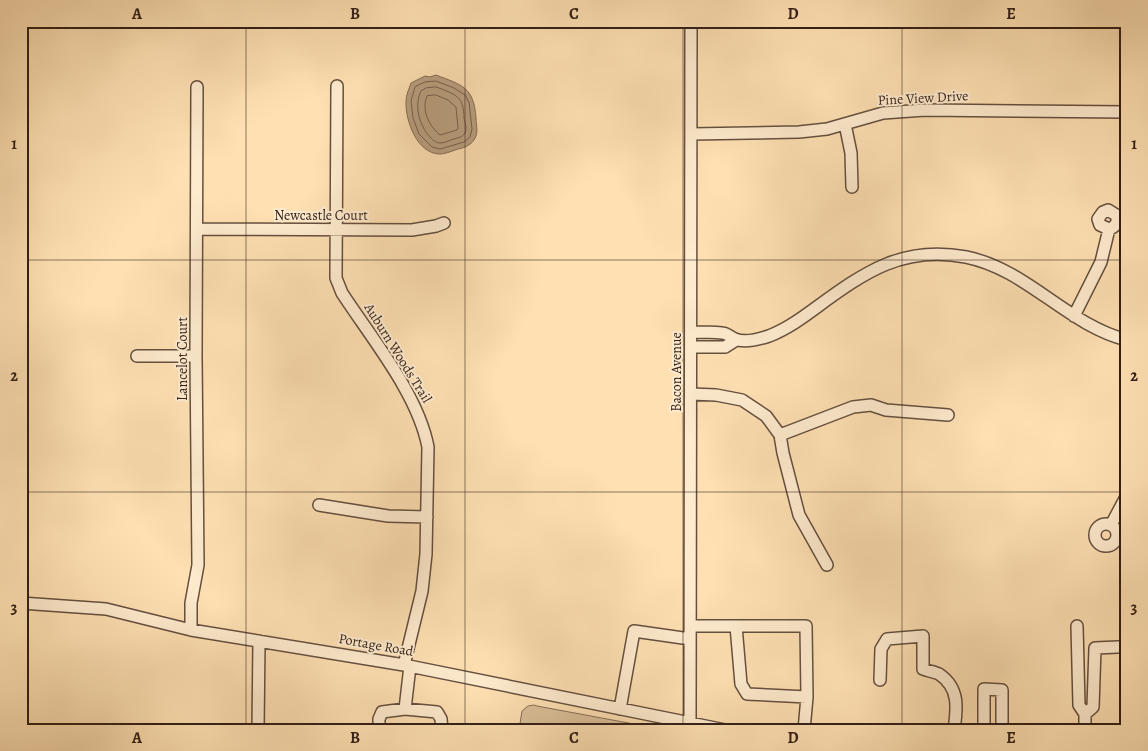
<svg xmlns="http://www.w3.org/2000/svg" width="1148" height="751" font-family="Alegreya,serif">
  <rect width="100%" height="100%" fill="#fee0b3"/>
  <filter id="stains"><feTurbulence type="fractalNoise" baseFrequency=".004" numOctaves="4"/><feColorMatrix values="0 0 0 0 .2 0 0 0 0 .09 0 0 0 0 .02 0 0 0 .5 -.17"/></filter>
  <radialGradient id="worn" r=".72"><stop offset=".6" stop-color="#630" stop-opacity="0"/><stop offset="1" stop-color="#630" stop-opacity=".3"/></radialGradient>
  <!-- green -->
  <path fill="#dbbf99" stroke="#866f58" d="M534,705L537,706L666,730H519L522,711L528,706Z"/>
  <!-- water -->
  <path fill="#b99e7e" stroke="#836b55" d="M436,75C462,85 474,87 476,118C476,125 479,133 474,140C469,147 462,148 455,150C450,152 444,154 440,154C417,154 405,120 406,101C406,95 409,89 411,83L425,76L430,77Z"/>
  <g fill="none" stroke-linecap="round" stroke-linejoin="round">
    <!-- shore -->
    <path stroke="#765e4b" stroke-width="1" d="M425,82L436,81L454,88L465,95L469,102L472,129L470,137L464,142L440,149L432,147L419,134L413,118L411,101L415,87Z
      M436,87C455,94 464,96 464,118C465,122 467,128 465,133C462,138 456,138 451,140C448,141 444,143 440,143C436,143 433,140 430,137C419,125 414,106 421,91L426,88Z
      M436,95L448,100L456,107L458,128L457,130L440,135C429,126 421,110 427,96Z"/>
    <defs>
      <path id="minor" d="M337,86L336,278L342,293C372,339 418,394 428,447L426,554L422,591L404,665
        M845,124L851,153L852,187
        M692,134L799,132L827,129L883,113L925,110L1127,112
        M197,229L412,230L436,226L444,223
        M1074,316L1101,262L1109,229L1100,225L1098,219L1103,212L1108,210L1116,215C1119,221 1116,227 1109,229
        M691,332C701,332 712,332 722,333C727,333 730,337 735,339C744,343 760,339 769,336C787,329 802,318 817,307C865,272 903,245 966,257C1027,269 1067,325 1127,340
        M691,347H725L736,340
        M137,356H196
        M691,394L716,395L742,400L766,416L780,435L783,453L799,515L827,565
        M780,435L853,407L871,405L886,410L948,415
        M319,505L388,516L427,517
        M1095 535a11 11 0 1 1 22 0a11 11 0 1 1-22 0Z
        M1111,525L1127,495
        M21,603L106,609L191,630L404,665L725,730
        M690,626H806L807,697L804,730
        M736,626L741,684L747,694L807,697
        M1077,626L1079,705L1085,714V730
        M191,630V603L198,565L196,356L197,87
        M880,680L881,649L887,639L923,636V669C928,671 935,672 939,674C960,688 957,709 954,730
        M405,709L410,666
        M620,709L634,631L690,639
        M1085,714L1093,707L1095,648L1118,647
        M690,723L691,21
        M258,730L259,641
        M379,730V719L382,712L405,709L437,712L441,719L442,730
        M984,730V689L1002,690V730"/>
    </defs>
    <!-- minor casing -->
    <use href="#minor" stroke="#654f3f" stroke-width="14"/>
    <!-- minor -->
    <use href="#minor" stroke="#feebce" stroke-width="11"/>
  </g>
  <!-- grid -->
  <path fill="none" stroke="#321f18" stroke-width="1" stroke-opacity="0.55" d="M246,21V730M465,21V730M683,21V730M902,21V730M21,260H1127M21,492H1127"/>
  <g text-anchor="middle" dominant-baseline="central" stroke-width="4" stroke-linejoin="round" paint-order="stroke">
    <!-- street labels -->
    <g font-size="14" fill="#321f18" stroke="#feebce">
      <text transform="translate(923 98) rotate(-3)">Pine View Drive</text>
      <text x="321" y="215">Newcastle Court</text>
      <text transform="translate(398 353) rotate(58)">Auburn Woods Trail</text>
      <text transform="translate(182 359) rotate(-90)">Lancelot Court</text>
      <text transform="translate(676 372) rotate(-90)">Bacon Avenue</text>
      <text transform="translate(376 645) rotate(10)">Portage Road</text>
    </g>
  </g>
  <!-- margin -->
  <rect width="1148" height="751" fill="none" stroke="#fee0b3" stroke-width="55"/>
  <rect x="28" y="28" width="1092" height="696" fill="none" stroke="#321f18" stroke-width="2"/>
  <g font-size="16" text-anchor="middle" font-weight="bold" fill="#321f18">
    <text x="137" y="19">A</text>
    <text x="355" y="19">B</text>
    <text x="574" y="19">C</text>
    <text x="793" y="19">D</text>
    <text x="1011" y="19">E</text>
    <text x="14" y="149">1</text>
    <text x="1134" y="149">1</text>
    <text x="14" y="381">2</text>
    <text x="1134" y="381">2</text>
    <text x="14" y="613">3</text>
    <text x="1134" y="613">3</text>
    <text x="137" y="743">A</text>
    <text x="355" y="743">B</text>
    <text x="574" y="743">C</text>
    <text x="793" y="743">D</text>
    <text x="1011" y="743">E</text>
  </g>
  <rect width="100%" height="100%" filter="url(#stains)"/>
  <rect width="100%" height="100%" fill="url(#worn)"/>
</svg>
